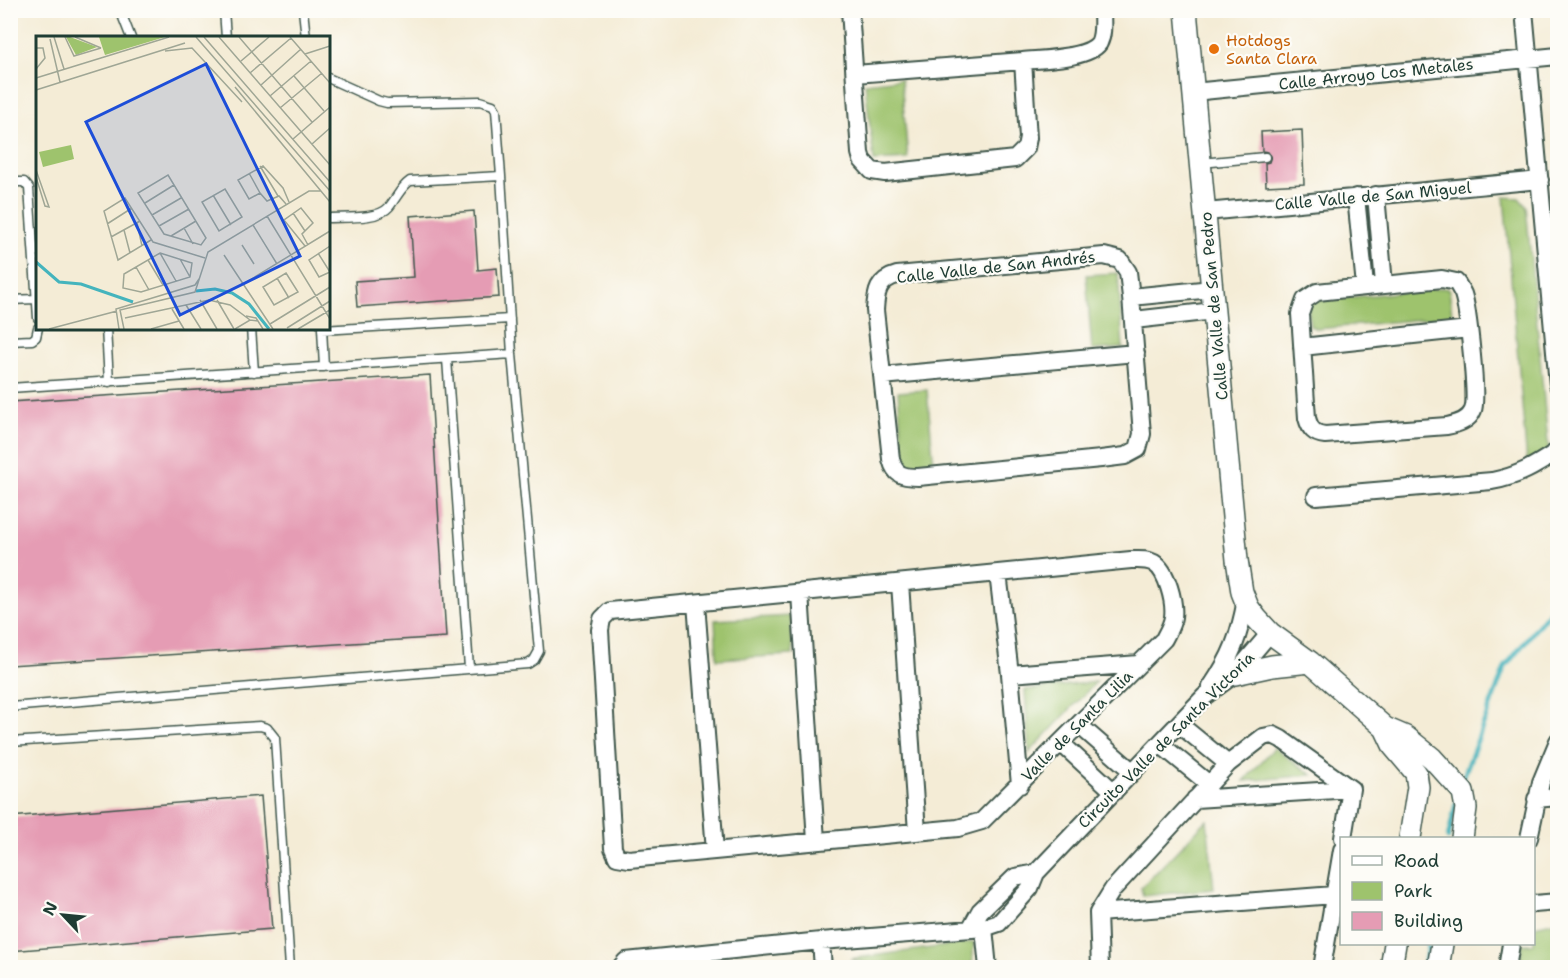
<svg xmlns="http://www.w3.org/2000/svg" width="1568" height="978" font-family="'Shantell Sans',sans-serif">
  <rect width="100%" height="100%" fill="#fdfcf7"/>
  <filter id="ink" filterUnits="userSpaceOnUse"><feTurbulence type="fractalNoise" baseFrequency=".0167" numOctaves="2"/><feDisplacementMap in="SourceGraphic" scale="12" xChannelSelector="R" yChannelSelector="G"/><feConvolveMatrix kernelMatrix="1 2 1 2 8 2 1 2 1" color-interpolation-filters="sRGB"/></filter>
  <filter id="wash" filterUnits="userSpaceOnUse"><feTurbulence type="fractalNoise" baseFrequency=".008" numOctaves="4" result="noise"/><feDisplacementMap in="SourceGraphic" scale="24" xChannelSelector="R" yChannelSelector="G"/><feGaussianBlur stdDeviation="1.35" result="paint"/><feColorMatrix in="noise" values="0 0 0 0 0 0 0 0 0 0 0 0 0 0 0 0 0 1.4 0 .05"/><feComposite in="paint" operator="in"/></filter>
  <g filter="url(#wash)">
    <rect width="100%" height="100%" fill="#f4ecd6"/>
    <!-- green -->
    <path fill="#9ec36d" stroke="#5e8050" stroke-width="1.5" d="M901,79L908,159L874,161L865,83Z
      M1504,197L1519,198L1526,206L1550,465L1527,463Z
      M1118,273L1123,348L1092,350L1086,275Z
      M1443,288L1449,289L1452,314L1445,317L1317,329L1310,326L1308,307L1314,301Z
      M927,390L934,467L904,469L898,392Z
      M791,616L793,655L717,659L715,620Z
      M1096,682L1029,753L1025,690Z
      M1274,748L1312,775L1244,781Z
      M1207,820L1214,889L1143,896L1141,888Z
      M1557,921V967H1519L1522,944H1534V926Z
      M974,942L972,967H882L850,959Z"/>
    <g fill="none" stroke-linecap="round" stroke-linejoin="round">
      <!-- stream -->
      <path stroke="#44b4bd" stroke-width="4.5" d="M1462,781L1505,667L1558,601
        M1448,838L1456,803
        M1424,968L1428,944"/>
    </g>
    <g id="blocks">
      <!-- building -->
      <path fill="#e59cb4" d="M1302,130L1304,184L1266,186L1265,163L1269,162L1271,156L1268,152L1262,151L1261,132Z
        M474,211L478,270L497,268L499,297L357,307L355,281L414,277L410,216Z
        M430,375L446,637L10,665V402Z
        M261,796L272,929L10,951V817Z"/>
    </g>
  </g>
  <g filter="url(#ink)">
    <use href="#blocks" fill-opacity="0" stroke="#3f574c" stroke-width="1.5"/>
    <g fill="none" stroke-linecap="round" stroke-linejoin="round">
      <defs>
        <path id="service" d="M120,10L131,38
          M224,10L226,38
          M303,10L306,38
          M328,78L379,101L387,103L480,101L493,105L496,110L501,176
          M1201,163L1265,157
          M10,182H24L29,188L38,318
          M10,300L36,299
          M106,328L109,382
          M251,328L254,372
          M322,328L324,367
          M322,330L510,319
          M10,341L32,340L36,337L38,328
          M447,359L469,668
          M10,388L512,354
          M10,707L528,664L534,660L539,651L512,354L501,176L410,181C400,188 396,199 389,207C378,220 345,217 328,218
          M10,742L260,726L267,728L275,738L290,968"/>
        <path id="minor" d="M850,10L860,153L862,160L872,171L885,173L1015,159L1026,148L1028,138L1023,61C1041,59 1088,59 1099,43C1104,33 1102,21 1102,10
          M1524,10L1558,385
          M855,74L1023,61
          M1193,92L1558,56
          M1376,195L1384,284
          M1356,197L1365,286
          M1206,212L1540,180
          M1104,256L1120,260L1128,272L1131,297L1142,434L1138,449L1125,456L1101,459L918,477C902,477 895,475 891,459L875,310C876,292 878,280 897,275Z
          M1442,279L1456,282C1459,286 1461,290 1463,294C1468,309 1478,398 1473,410C1469,421 1457,424 1447,426L1325,435C1314,434 1310,429 1307,418L1300,314L1305,300L1317,292Z
          M1131,297L1212,289
          M1134,320L1214,311
          M1302,347L1469,329
          M882,376L1136,353
          M1316,496L1492,481C1519,476 1535,466 1558,451
          M1131,560C1139,560 1147,559 1154,563C1167,571 1175,602 1173,617C1172,625 1168,631 1164,639L982,821L958,828L629,859L617,857L613,848L600,630L602,619L610,611Z
          M998,573L1010,674L1020,785
          M900,583L917,832
          M800,593L816,841
          M696,603L715,851
          M1010,674L1139,664
          M1211,687C1232,656 1239,637 1246,600
          M1179,724L1228,764
          M1079,725L1133,772
          M1061,743L1114,792
          M1160,744L1209,784
          M1195,799L1351,789
          M1536,799L1558,797
          M1529,838L1541,782L1558,741
          M1534,904L1558,902
          M1098,913L1334,895
          M984,928L988,968
          M970,929L980,911L1015,877L1036,873
          M821,941L823,968
          M620,968L626,961L821,941L984,928L999,923L1030,888L1036,873L1205,696L1235,674L1270,633
          M1100,968L1098,913L1113,889L1228,764L1263,737L1273,735L1281,739L1351,789L1343,838
          M1322,968L1342,850
          M1507,968L1511,944"/>
        <path id="tertiary" d="M1186,10L1237,560L1242,592L1248,607L1257,619L1270,633L1310,662L1385,728L1406,737L1432,758L1463,792L1466,808L1462,838
          M1235,674L1272,666L1310,662
          M1385,728L1394,747L1416,773L1418,787L1410,838
          M1391,968L1395,944
          M1438,968L1442,944"/>
      </defs>
      <!-- service casing -->
      <use href="#service" stroke="#3f574c" stroke-width="11"/>
      <!-- minor casing -->
      <use href="#minor" stroke="#3f574c" stroke-width="20"/>
      <!-- tertiary casing -->
      <use href="#tertiary" stroke="#3f574c" stroke-width="24"/>
      <!-- service -->
      <use href="#service" stroke="#fff" stroke-width="8"/>
      <!-- minor -->
      <use href="#minor" stroke="#fff" stroke-width="16"/>
      <!-- tertiary -->
      <use href="#tertiary" stroke="#fff" stroke-width="21"/>
    </g>
  </g>
  <!-- markers -->
  <circle fill="#e8710a" stroke="#fdfcf7" stroke-width="2" cx="1214" cy="49" r="6"/>
  <g text-anchor="middle" dominant-baseline="central" stroke-width="4.5" stroke-linejoin="round" paint-order="stroke">
    <!-- food labels -->
    <g font-size="16" fill="#c56008" stroke="#fdfcf7" text-anchor="start">
      <text x="1226" y="40">Hotdogs<tspan x="1226" dy="18">Santa Clara</tspan></text>
    </g>
    <!-- street labels -->
    <g font-size="16" fill="#1f3d34" stroke="#fdfcf7">
      <text transform="translate(1376 74) rotate(-6)">Calle Arroyo Los Metales</text>
      <text transform="translate(1373 196) rotate(-5)">Calle Valle de San Miguel</text>
      <text transform="translate(996 267) rotate(-6)">Calle Valle de San Andrés</text>
      <text transform="translate(1214 306) rotate(-95)">Calle Valle de San Pedro</text>
      <text transform="translate(1077 726) rotate(-45)">Valle de Santa Lilia</text>
      <text transform="translate(1166 740) rotate(-45)">Circuito Valle de Santa Victoria</text>
    </g>
  </g>
  <!-- overview -->
  <g transform="translate(36 36)">
    <rect width="294" height="294" fill="#f4ecd6"/>
    <path d="M30,1H34L61,11L40,19ZM63,1H129L69,19ZM35,109L38,123L7,131L3,116Z" fill="#9ec36d"/>
    <path fill="none" stroke="#44b4bd" stroke-width="3" d="M0,226L23,246L45,248L97,266M160,255L179,253L196,257L213,268L233,293"/>
    <path fill="none" stroke="#9fa695" stroke-width="1.5" d="M18,1L28,33M29,1L38,20L65,12M39,1L65,12M160,1L294,155M168,1L294,146M183,1L294,129M203,1L276,86M254,1L294,47M14,3L24,46M0,12H7L9,22L0,33M129,15L156,12L206,66M269,18L294,10M205,25L233,1M214,37L255,2M258,40L288,75M0,42L133,1M225,49L265,13M199,51L294,166M0,54L149,7M234,60L275,25M244,72L286,37M257,103L294,71M276,108L294,92M224,130L242,160M213,137L224,157M132,139L170,202L165,209L128,198L102,157ZM0,141L9,170L13,171L0,134M189,153L206,181L183,195L166,166ZM177,159L195,189M109,167L138,149M250,168L243,160L231,165L224,157L213,163L202,144L227,130L247,152L253,166M257,177L269,195M116,179L145,162M231,180L294,283M101,187L106,210M71,188L96,172M217,189L241,228M123,190L153,173M148,192L157,208M88,194L94,217M135,200L160,185M75,201L104,185M115,204L82,224L68,175L89,162L117,206L169,222M206,209L218,228M269,210L248,184L265,172L277,187L266,198L272,209M294,210L273,224L283,241L294,236M124,217L156,227L154,241L105,256L87,252L88,238ZM124,217L140,245M282,217L294,236M188,219L237,293M144,223L154,241M112,224L127,249M100,231L113,254M250,237L262,256L238,269L227,251ZM241,242L253,262M209,247L294,195M164,264L181,293M181,264L198,293M150,269L165,293M136,273L148,293M210,280L220,282L227,293M89,282L173,264L194,269L214,284M234,288L294,251M251,292L294,265M13,293L81,275M83,293L80,273L159,249L163,243M88,293L84,274L159,256L172,216L273,155H285M115,293L143,285M199,293L214,284L222,285M262,293L294,274"/>
    <path fill="#1d4ed8" fill-opacity="0.15" stroke="#1d4ed8" stroke-width="3" d="M170,28L264,220L144,279L50,86Z"/>
    <rect width="294" height="294" fill="none" stroke="#1f3d34" stroke-width="3"/>
  </g>
  <!-- margin -->
  <rect width="1568" height="978" fill="none" stroke="#fdfcf7" stroke-width="36"/>
  <!-- legend -->
  <rect x="1340" y="837" width="195" height="108" fill="#fdfcf7" stroke="#a4b0a9" stroke-width="1.5"/>
  <rect x="1352" y="856" width="30" height="9" fill="#ffffff" stroke="#a4b0a9" stroke-width="1.5"/>
  <text x="1394" y="867" font-size="18" fill="#1f3d34">Road</text>
  <rect x="1352" y="882" width="30" height="18" fill="#9ec36d" stroke="#a4b0a9" stroke-width="1.5"/>
  <text x="1394" y="897" font-size="18" fill="#1f3d34">Park</text>
  <rect x="1352" y="912" width="30" height="18" fill="#e59cb4" stroke="#a4b0a9" stroke-width="1.5"/>
  <text x="1394" y="927" font-size="18" fill="#1f3d34">Building</text>
  <!-- north arrow -->
  <g transform="translate(63 915) rotate(296)" stroke="#fdfcf7" stroke-width="4.5" paint-order="stroke">
  <path d="M0-4.5L10 22L0 15L-10 22Z" fill="#1f3d34"/>
  <text y="-9" font-size="16" font-weight="bold" text-anchor="middle" fill="#1f3d34">N</text>
  </g>
</svg>
